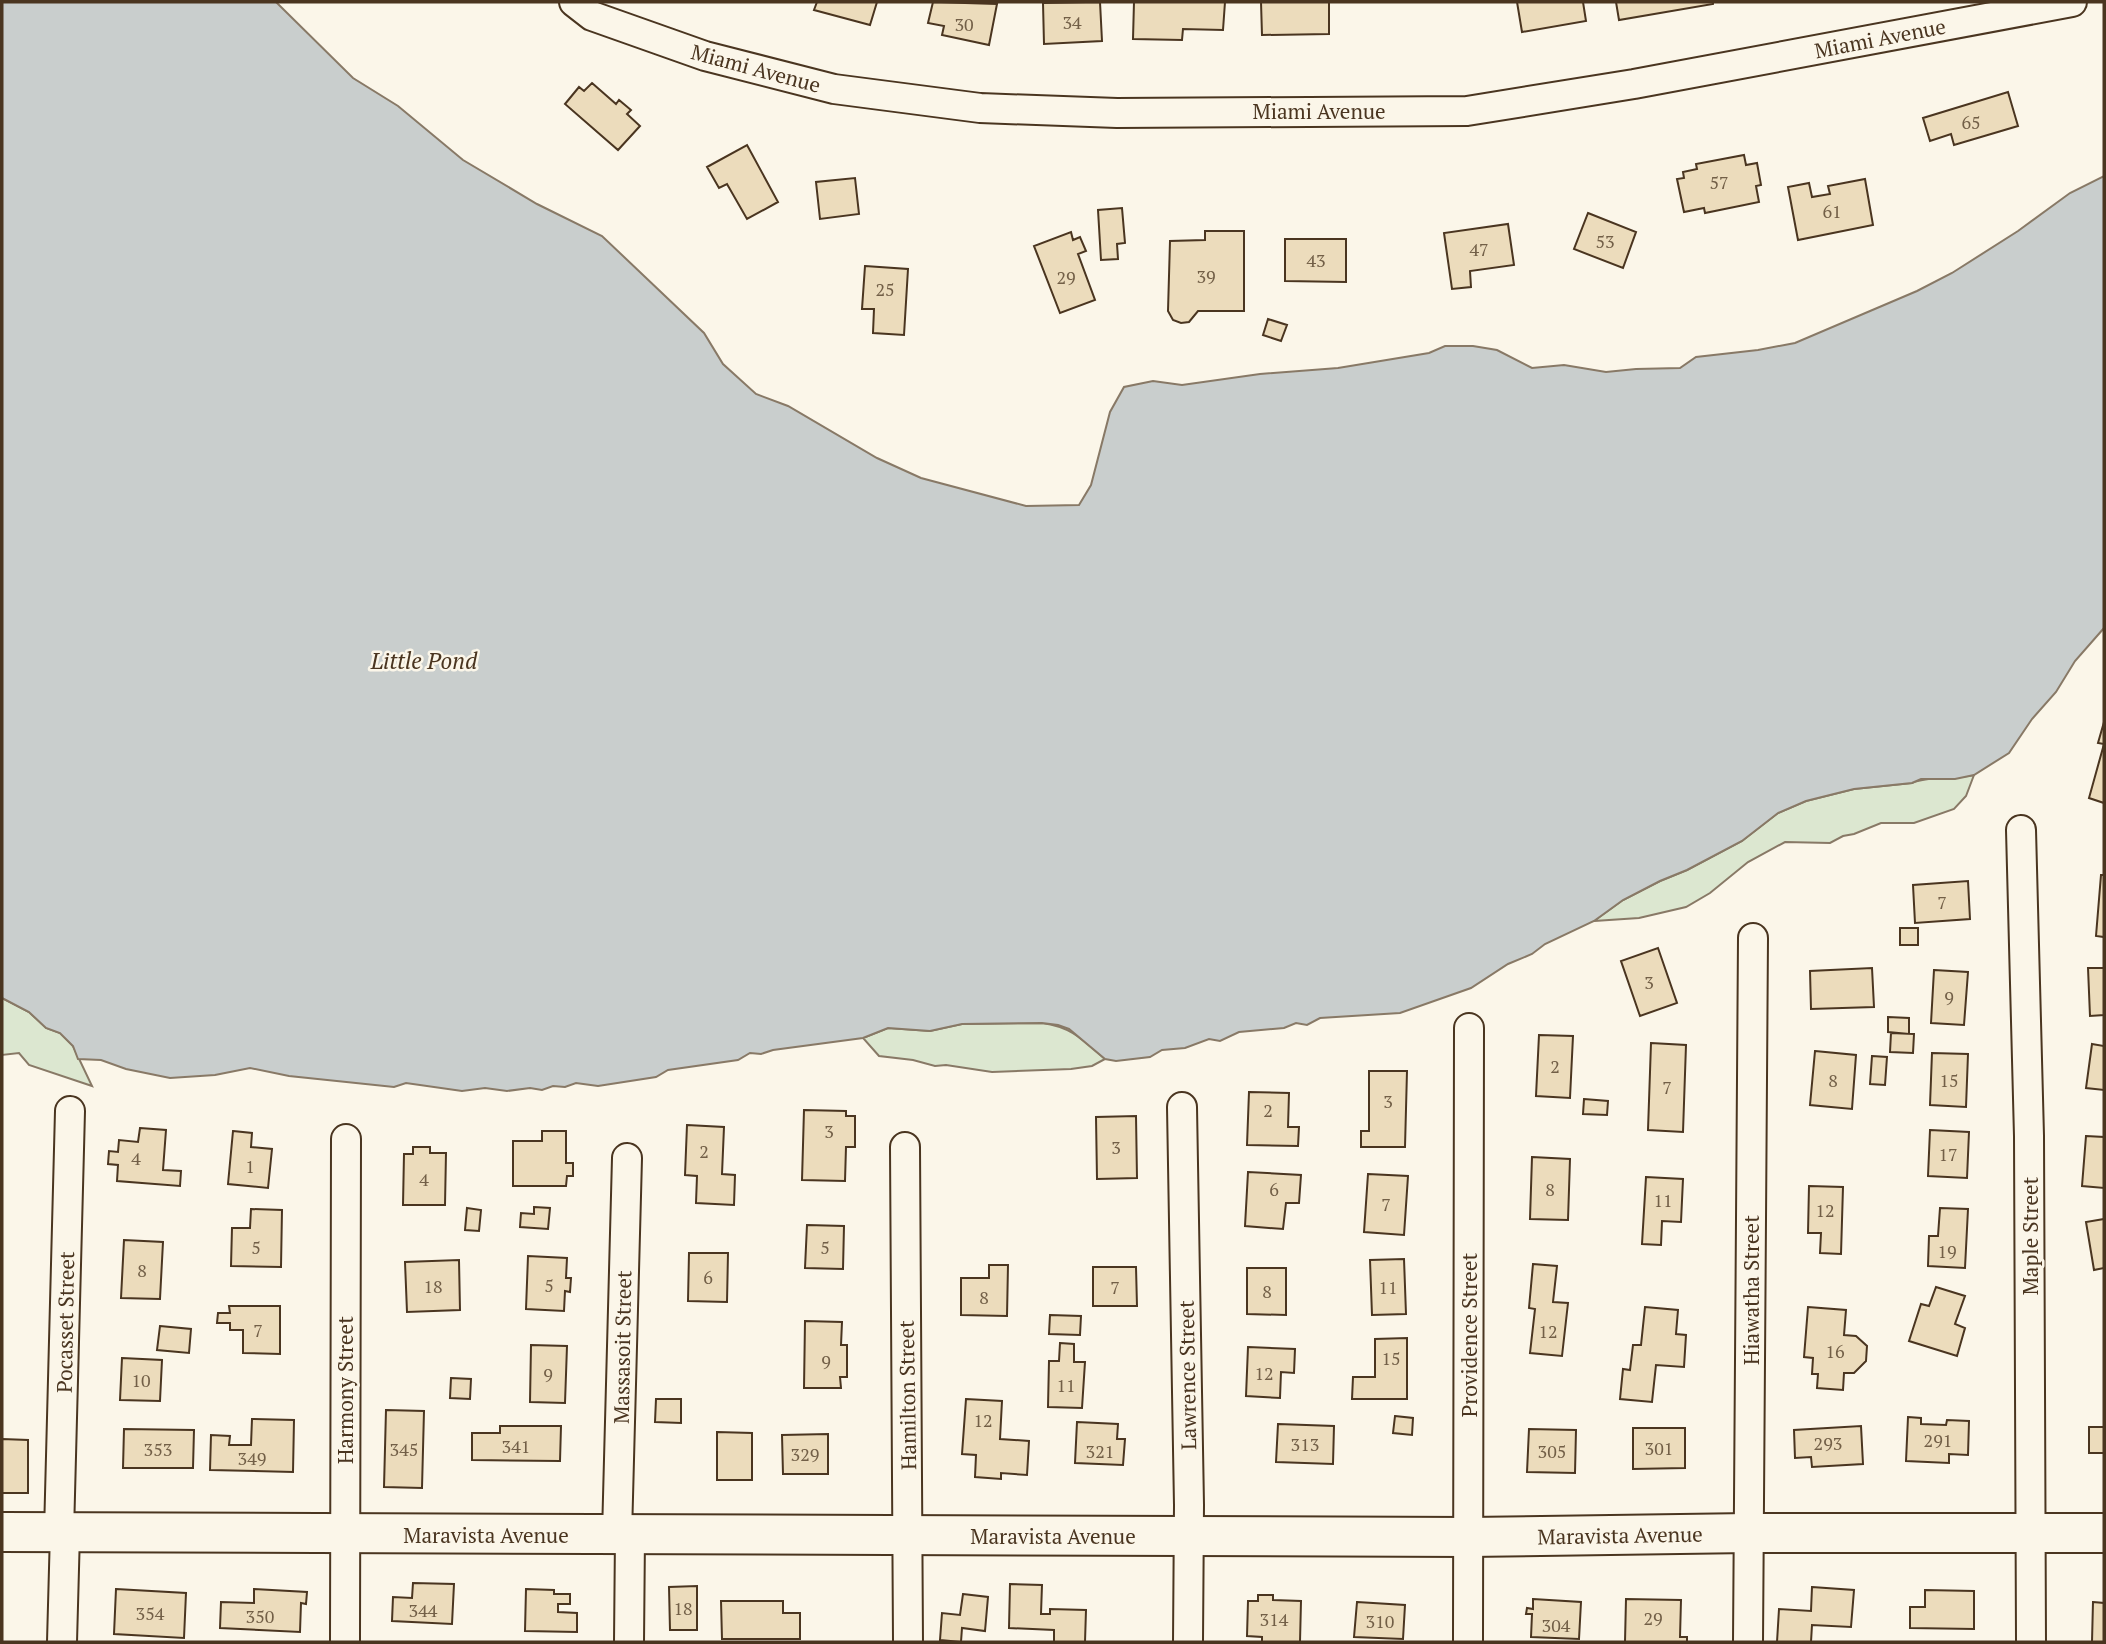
<svg xmlns="http://www.w3.org/2000/svg" width="2106" height="1644" font-family="'PT Serif',serif">
  <rect width="100%" height="100%" fill="#fbf6e9"/>
  <!-- green -->
  <path fill="#dce7d0" stroke="#887966" stroke-width="2" d="M1974,775L1966,796L1954,809L1914,823H1881L1854,834L1843,836L1830,843L1785,842L1748,862L1710,893L1686,907L1639,918L1594,921L1623,900L1660,881L1687,870L1742,841L1778,813L1806,801L1854,789L1912,783C1927,776 1956,779 1974,775Z
    M2,998L29,1012L46,1028L60,1033L73,1046L92,1086L29,1065L19,1053L2,1055Z
    M1042,1023C1072,1027 1083,1040 1105,1059L1092,1066L1071,1069L992,1072L946,1065L935,1066L913,1060L879,1056L863,1038L888,1028L930,1031L962,1024Z"/>
  <!-- water -->
  <path fill="#c9cecd" stroke="#887966" stroke-width="2" d="M2,2H276L353,78L398,106L463,160L537,204L602,236L704,333L723,364L756,394L788,406L877,458L921,478L1026,506L1079,505L1091,485L1110,412L1124,387L1153,381L1182,385L1260,374L1338,368L1429,353L1445,346H1473L1497,350L1532,368L1564,365L1606,372L1636,369L1680,368L1696,357L1758,350L1795,343L1917,291L1952,273L2018,231L2070,193L2104,176V628L2075,661L2056,692L2032,719L2009,753L1974,775L1955,779H1921L1912,783L1854,789L1806,801L1778,813L1742,841L1687,870L1660,881L1623,900L1594,921L1545,944L1532,954L1508,964L1471,988L1400,1013L1320,1018L1307,1025L1296,1023L1284,1028L1239,1032L1220,1041L1209,1039L1185,1048L1162,1050L1150,1057L1116,1061L1105,1059L1069,1029L1058,1025L1042,1023L962,1024L930,1031L888,1028L863,1038L773,1050L761,1054L750,1053L738,1060L668,1070L656,1077L598,1086L576,1083L565,1087L553,1086L542,1090L530,1088L507,1091L485,1088L462,1091L406,1083L394,1087L289,1076L250,1068L215,1075L170,1078L126,1069L101,1060L78,1059L73,1046L60,1033L46,1028L29,1012L2,998Z"/>
  <!-- building -->
  <path fill="#ecdcbc" stroke="#4a3520" stroke-width="2" d="M817,2H877L870,25L814,10Z
    M933,2L997,4L989,45L942,35L944,26L928,23Z
    M1100,2L1102,41L1044,44L1043,3Z
    M1134,2H1225L1223,30L1183,29L1182,40L1133,39Z
    M1261,2H1329V34L1262,35Z
    M1517,2H1583L1586,21L1522,32Z
    M1616,2H1713V4L1619,20Z
    M592,83L616,104L619,100L631,110L627,114L640,126L618,150L565,104L579,87L584,91Z
    M2008,92L2018,126L1954,145L1951,134L1930,141L1923,118Z
    M747,145L778,202L747,219L727,184L719,188L707,167Z
    M1744,155L1746,165L1757,163L1761,185L1756,186L1759,202L1705,213L1704,208L1684,212L1677,179L1684,178L1683,172L1697,169L1696,164Z
    M855,178L859,214L820,219L816,182Z
    M1865,179L1873,225L1798,240L1788,187L1809,183L1812,197L1830,194L1828,186Z
    M1122,208L1125,243L1117,244L1118,259L1101,260L1098,210Z
    M1588,213L1636,232L1623,268L1574,249Z
    M1508,224L1514,265L1470,271L1471,287L1452,289L1444,233Z
    M1205,231H1244V311H1198L1189,322L1181,323L1173,320L1168,311L1170,241L1205,240Z
    M1071,232L1073,240L1080,237L1086,251L1078,254L1095,300L1060,313L1034,246Z
    M1285,239H1346V282L1285,281Z
    M865,266L908,269L904,335L873,333L874,309H862Z
    M1268,319L1287,325L1281,341L1263,335Z
    M2104,722V803L2089,798L2104,744L2098,743Z
    M2101,875H2104V937L2096,936Z
    M1968,881L1970,919L1915,923L1913,885Z
    M1900,928H1918V945H1900Z
    M1658,948L1677,1003L1640,1016L1621,961Z
    M1872,968L1874,1007L1811,1009L1810,971Z
    M2088,968H2104V1015L2090,1016Z
    M1934,970L1968,972L1964,1025L1931,1023Z
    M1888,1017L1909,1018V1034L1888,1032Z
    M1891,1033L1914,1034L1913,1053L1890,1052Z
    M1539,1035L1573,1036L1570,1098L1536,1096Z
    M1651,1043L1686,1045L1683,1132L1648,1130Z
    M2092,1044L2104,1046V1090L2086,1088Z
    M1815,1051L1856,1055L1852,1109L1810,1105Z
    M1932,1053L1968,1054L1966,1107L1930,1105Z
    M1872,1056L1887,1057L1885,1085L1870,1084Z
    M1369,1071H1407L1405,1147H1361V1131H1369Z
    M1249,1092L1289,1093L1288,1127H1299L1298,1146L1247,1145Z
    M1584,1099L1608,1101L1607,1115L1583,1114Z
    M804,1110L846,1111V1116H855V1147H846L845,1181L802,1180Z
    M1136,1116L1137,1178L1097,1179L1096,1117Z
    M687,1125L724,1127L722,1174L735,1175L734,1205L696,1203L697,1176L685,1175Z
    M140,1128L166,1130L163,1170L181,1171L180,1186L117,1181L118,1165L108,1164L109,1151L118,1152L119,1140L138,1142Z
    M1930,1130L1969,1132L1967,1178L1928,1176Z
    M233,1131L252,1133L251,1147L272,1149L268,1188L228,1184Z
    M542,1131H566V1163H573V1176H567L566,1186H513V1141H542Z
    M2086,1136L2104,1137V1188L2082,1186Z
    M413,1147H430V1153H446L445,1205H403L404,1154H413Z
    M1532,1157L1570,1159L1568,1220L1530,1219Z
    M1248,1172L1301,1175L1299,1203H1286L1283,1229L1245,1226Z
    M1368,1174L1408,1176L1404,1235L1364,1232Z
    M1646,1177L1683,1179L1681,1222L1662,1221L1661,1245L1642,1244Z
    M1809,1186L1843,1187L1841,1254L1820,1253L1821,1233H1808Z
    M534,1207L550,1208L548,1229L520,1227L521,1213L534,1214Z
    M467,1208L481,1210L479,1231L465,1230Z
    M1940,1208L1968,1209L1965,1268L1928,1266L1929,1236H1938Z
    M251,1209L282,1210L281,1267L231,1266L232,1228H250Z
    M2104,1219V1268L2094,1270L2086,1222Z
    M807,1225L844,1226L843,1269L805,1268Z
    M124,1240L163,1242L160,1299L121,1298Z
    M689,1253H728L727,1302L688,1301Z
    M528,1256L567,1258L566,1278H571L570,1292L565,1291L564,1311L526,1309Z
    M1404,1259L1406,1314L1372,1315L1370,1260Z
    M459,1260L460,1310L407,1312L405,1262Z
    M1533,1264L1557,1266L1553,1302L1568,1303L1562,1356L1530,1353L1535,1309L1529,1308Z
    M989,1265H1008L1007,1316L961,1315V1278H989Z
    M1093,1267H1136L1137,1306H1093Z
    M1247,1268H1286V1315L1247,1314Z
    M1936,1287L1965,1296L1955,1324L1965,1328L1957,1356L1909,1341L1921,1304L1929,1306Z
    M229,1306H280V1354L243,1353V1330H230V1323H217L218,1313H230Z
    M1645,1307L1678,1310L1676,1334L1686,1335L1684,1367L1656,1365L1652,1402L1620,1399L1623,1369L1630,1370L1633,1345H1641Z
    M1808,1307L1846,1310L1844,1335L1856,1336L1867,1346L1866,1361L1854,1373H1844L1843,1390L1817,1388L1818,1374H1812L1813,1358L1804,1357Z
    M1050,1315L1081,1316L1080,1335L1049,1334Z
    M805,1321L842,1322L841,1345H847V1377H840L841,1388H804Z
    M160,1326L191,1329L189,1353L157,1350Z
    M1407,1338V1399H1352L1353,1377H1375V1339Z
    M1060,1343L1074,1344V1362H1085L1082,1408L1048,1407L1049,1361H1059Z
    M531,1345L567,1346L565,1403L530,1402Z
    M1248,1347L1295,1349L1294,1373L1281,1372L1280,1398L1246,1396Z
    M122,1358L162,1360L160,1401L120,1400Z
    M451,1378L471,1379L470,1399L450,1398Z
    M656,1399H681V1423L655,1422Z
    M966,1399L1002,1401L1000,1439L1029,1441L1027,1475L1001,1473V1479L975,1477L976,1455L962,1454Z
    M386,1410L424,1411L422,1488L384,1487Z
    M1395,1416L1413,1418L1412,1435L1393,1433Z
    M1908,1417L1921,1418V1424L1946,1425L1947,1420L1969,1421L1968,1455L1949,1454V1463L1906,1461Z
    M252,1419L294,1420L293,1472L210,1470L211,1435L230,1436L229,1445H251Z
    M1077,1422L1118,1424L1117,1439H1125L1123,1465L1075,1463Z
    M1278,1424L1334,1426L1333,1464L1276,1462Z
    M500,1426H561L560,1461L472,1460V1433H500Z
    M1861,1426L1863,1464L1812,1467L1811,1457L1795,1458L1794,1430Z
    M2089,1427H2104V1453H2089Z
    M1633,1428H1685V1468L1633,1469Z
    M124,1429L194,1430L193,1468H123Z
    M1529,1429L1576,1430L1575,1473L1527,1472Z
    M717,1432L752,1433V1480H717Z
    M828,1434V1474H783L782,1435Z
    M2,1439L28,1440V1493H2Z
    M413,1583L454,1584L452,1624L392,1621L393,1597L412,1598Z
    M1010,1584L1042,1585L1041,1614H1050V1609L1086,1610L1085,1642H1054V1630L1009,1628Z
    M697,1586V1630H670L669,1587Z
    M1812,1587L1854,1590L1851,1627L1812,1625L1811,1642H1777L1779,1609L1811,1611Z
    M116,1589L186,1593L184,1638L114,1634Z
    M254,1589L307,1592L306,1604L301,1603L300,1632L220,1628L221,1602L254,1603Z
    M526,1589L554,1590V1594H570V1604H558V1612L577,1613V1632L525,1631Z
    M1925,1590L1974,1591V1629L1910,1628V1607H1925Z
    M963,1594L988,1597L985,1631L962,1628L961,1642L940,1640L942,1613L960,1615Z
    M1258,1595H1273V1600L1301,1601L1300,1642H1262V1637L1247,1636L1248,1601H1258Z
    M1533,1599L1581,1602L1579,1639L1531,1637L1532,1614H1526L1527,1608L1533,1609Z
    M1626,1599L1681,1600L1680,1637H1687V1642H1625Z
    M721,1601H783V1613H800V1639H722Z
    M1357,1602L1405,1605L1403,1639L1354,1637Z
    M2093,1602L2104,1603V1642H2092Z"/>
  <g fill="none" stroke-linecap="round" stroke-linejoin="round">
    <defs>
      <path id="street" d="M574,2L592,16L705,56L834,89L980,108L1117,113L1467,111L1634,84L2072,2
        M2021,830L2029,1136L2031,1642
        M1182,1107L1189,1505L1188,1642
        M905,1147L908,1642
        M59,1533L70,1111
        M617,1535L627,1158
        M62,1642L65,1532
        M345,1642L346,1139
        M629,1642L630,1535
        M1468,1642L1469,1028
        M1748,1642L1753,938"/>
      <path id="secondary" d="M2,1532L1469,1537L1749,1533H2104"/>
    </defs>
    <!-- street casing -->
    <use href="#street" stroke="#4a3520" stroke-width="32"/>
    <!-- secondary casing -->
    <use href="#secondary" stroke="#4a3520" stroke-width="42"/>
    <!-- street -->
    <use href="#street" stroke="#fbf6e9" stroke-width="28"/>
    <!-- secondary -->
    <use href="#secondary" stroke="#fbf6e9" stroke-width="38"/>
  </g>
  <g text-anchor="middle" dominant-baseline="central" stroke-width="5" stroke-linejoin="round" paint-order="stroke">
    <!-- number labels -->
    <g font-size="18" fill="#725f47">
      <text x="1072" y="22">34</text>
      <text x="964" y="24">30</text>
      <text x="1971" y="122">65</text>
      <text x="1719" y="182">57</text>
      <text x="1832" y="211">61</text>
      <text x="1605" y="241">53</text>
      <text x="1479" y="249">47</text>
      <text x="1316" y="260">43</text>
      <text x="1206" y="276">39</text>
      <text x="1066" y="277">29</text>
      <text x="885" y="289">25</text>
      <text x="1942" y="902">7</text>
      <text x="1649" y="982">3</text>
      <text x="1949" y="997">9</text>
      <text x="1555" y="1066">2</text>
      <text x="1833" y="1080">8</text>
      <text x="1949" y="1080">15</text>
      <text x="1667" y="1087">7</text>
      <text x="1388" y="1101">3</text>
      <text x="1268" y="1110">2</text>
      <text x="829" y="1131">3</text>
      <text x="1116" y="1147">3</text>
      <text x="704" y="1151">2</text>
      <text x="1948" y="1154">17</text>
      <text x="136" y="1158">4</text>
      <text x="250" y="1166">1</text>
      <text x="424" y="1179">4</text>
      <text x="1274" y="1189">6</text>
      <text x="1550" y="1189">8</text>
      <text x="1663" y="1200">11</text>
      <text x="1386" y="1204">7</text>
      <text x="1825" y="1210">12</text>
      <text x="256" y="1247">5</text>
      <text x="825" y="1247">5</text>
      <text x="1947" y="1251">19</text>
      <text x="142" y="1270">8</text>
      <text x="708" y="1277">6</text>
      <text x="549" y="1285">5</text>
      <text x="433" y="1286">18</text>
      <text x="1115" y="1287">7</text>
      <text x="1388" y="1287">11</text>
      <text x="1267" y="1291">8</text>
      <text x="984" y="1297">8</text>
      <text x="258" y="1330">7</text>
      <text x="1548" y="1331">12</text>
      <text x="1835" y="1351">16</text>
      <text x="1391" y="1358">15</text>
      <text x="826" y="1361">9</text>
      <text x="1264" y="1373">12</text>
      <text x="548" y="1374">9</text>
      <text x="141" y="1380">10</text>
      <text x="1066" y="1385">11</text>
      <text x="983" y="1420">12</text>
      <text x="1938" y="1440">291</text>
      <text x="1828" y="1443">293</text>
      <text x="1305" y="1444">313</text>
      <text x="516" y="1446">341</text>
      <text x="1659" y="1448">301</text>
      <text x="158" y="1449">353</text>
      <text x="404" y="1449">345</text>
      <text x="1100" y="1451">321</text>
      <text x="1552" y="1451">305</text>
      <text x="805" y="1454">329</text>
      <text x="252" y="1458">349</text>
      <text x="683" y="1608">18</text>
      <text x="423" y="1610">344</text>
      <text x="150" y="1613">354</text>
      <text x="260" y="1616">350</text>
      <text x="1653" y="1618">29</text>
      <text x="1274" y="1619">314</text>
      <text x="1380" y="1621">310</text>
      <text x="1556" y="1625">304</text>
    </g>
    <!-- street labels -->
    <g font-size="21" fill="#4a3520" stroke="#fbf6e9">
      <text transform="translate(1880 38) rotate(-11)">Miami Avenue</text>
      <text transform="translate(756 68) rotate(15)">Miami Avenue</text>
      <text x="1319" y="111">Miami Avenue</text>
      <text transform="translate(2030 1236) rotate(-90)">Maple Street</text>
      <text transform="translate(1751 1290) rotate(-90)">Hiawatha Street</text>
      <text transform="translate(65 1322) rotate(-89)">Pocasset Street</text>
      <text transform="translate(1469 1335) rotate(-90)">Providence Street</text>
      <text transform="translate(622 1347) rotate(-89)">Massasoit Street</text>
      <text transform="translate(1187 1375) rotate(-91)">Lawrence Street</text>
      <text transform="translate(345 1390) rotate(-90)">Harmony Street</text>
      <text transform="translate(907 1395) rotate(-91)">Hamilton Street</text>
      <text x="486" y="1535">Maravista Avenue</text>
      <text transform="translate(1620 1535) rotate(-1)">Maravista Avenue</text>
      <text x="1053" y="1536">Maravista Avenue</text>
    </g>
    <!-- water labels -->
    <g font-size="23" font-style="italic" fill="#4a3520" stroke="#fbf6e9">
      <text x="424" y="660">Little Pond</text>
    </g>
  </g>
  <!-- border -->
  <rect width="2106" height="1644" fill="none" stroke="#4a3520" stroke-width="7"/>
</svg>
